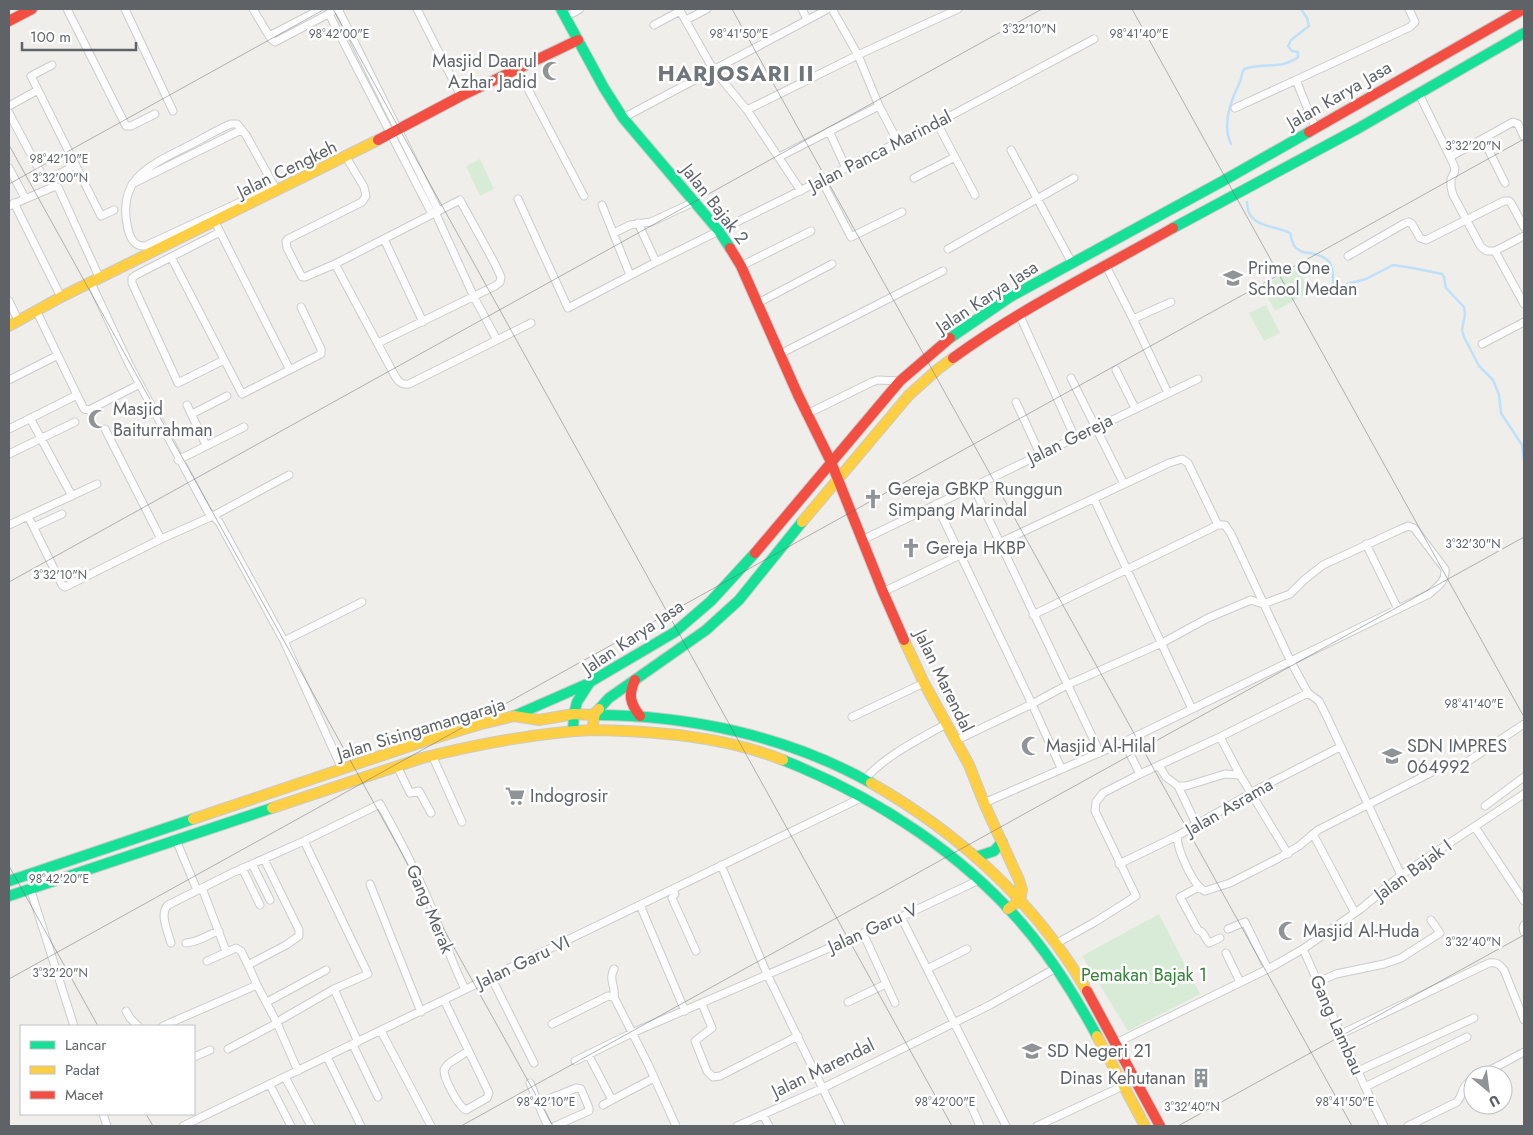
<svg xmlns="http://www.w3.org/2000/svg" width="1533" height="1135" font-family="Jost,sans-serif">
  <rect width="100%" height="100%" fill="#efeeea"/>
  <!-- green -->
  <path fill="#d8ebd6" d="M480,159L494,189L480,196L466,166Z
    M1297,267L1310,292L1275,311L1262,286Z
    M1266,305L1280,333L1264,341L1249,313Z
    M1159,914L1200,994L1128,1031L1082,956Z"/>
  <g fill="none" stroke-linecap="round" stroke-linejoin="round">
    <!-- stream -->
    <path stroke="#bfe0f9" stroke-width="2.5" d="M1231,144C1222,125 1230,102 1239,84C1242,79 1241,74 1244,69C1262,62 1282,70 1298,57V52L1292,51L1288,46L1291,40L1309,26L1307,18L1301,9
      M1247,202C1247,229 1274,224 1290,233C1292,239 1292,247 1299,250C1302,252 1307,253 1310,253C1330,257 1334,263 1333,283L1335,286L1341,288L1347,284L1366,279L1393,265L1413,268L1442,274L1444,277L1446,288L1464,307L1465,314L1462,330L1464,337L1479,366L1493,380L1499,395L1501,413L1522,445L1524,459"/>
    <defs>
      <path id="street" d="M67,9L126,126H131L155,114
        M125,9L173,111
        M253,9L271,39L275,42L332,12
        M338,9L438,210
        M417,9L461,96
        M679,9L713,69L747,110L801,191
        M802,9L807,19
        M832,9L858,55L879,106L898,142
        M329,14L432,214
        M566,17L580,9
        M686,20L707,9
        M654,25L680,11
        M269,36L321,9
        M52,65L31,76L101,216L114,210
        M518,70L584,196
        M1419,94L1450,157L1513,122L1518,124L1524,137
        M9,106L38,90
        M1235,108L1296,80
        M747,110L858,55L958,9
        M9,113L44,179H49L76,165
        M623,118L828,9
        M937,123L975,195
        M1315,127L1296,80L1410,27L1415,22L1409,9
        M829,131L846,168
        M1483,139L1505,183
        M1011,150L1072,263
        M346,157L364,187L366,196L362,202L288,239L286,241L287,248L302,277H305L335,264L460,200L494,262L501,277L500,282L495,286L378,343
        M779,157L879,106
        M1450,157L1455,168L1454,173L1451,179V187L1453,195L1481,247L1487,251H1495
        M9,168L25,198
        M914,178L955,157
        M822,181L851,237L902,212
        M132,184L241,130
        M251,197L274,185
        M518,199L568,308L656,262L937,123L1094,39
        M14,203L61,297
        M253,203L251,197L145,246C135,247 130,238 128,229C116,179 149,166 186,147C201,140 216,130 231,124H237L246,135L277,191
        M602,205L630,275
        M9,206L53,187H58L100,279
        M435,212L474,297L497,340
        M215,222L290,370
        M638,223L656,262
        M220,232L136,275L132,278V283L178,383L224,360
        M614,233L630,225L651,222L694,202
        M1524,236L1495,251L1524,304
        M384,239L423,322
        M948,249L1074,178
        M1348,256L1405,223L1409,222L1412,224L1420,238L1426,240L1504,201H1509L1511,203L1524,227
        M171,257L242,394L321,354V349L301,307
        M335,264L395,376C399,382 401,385 409,384L531,323
        M741,266L811,231
        M1106,266L1133,319L1168,393
        M91,283L129,364L208,512L213,516L289,475
        M9,301L18,320
        M758,303L832,264
        M1019,314L1072,431
        M1133,319L1171,302
        M1482,344L1524,322
        M780,354L943,271
        M1116,370L1135,408
        M1071,378L1124,484
        M9,380L58,355
        M77,395L84,409L89,410L140,384
        M1016,402L1040,454
        M187,405L206,445
        M192,414L227,396
        M807,414L872,382L878,380L900,381
        M30,418L72,496
        M9,429L77,395L36,310
        M105,429L161,539
        M9,454L75,422
        M178,460L244,427
        M973,486L1100,753
        M1094,499L1192,709
        M936,504L1032,704L1061,768
        M28,516L62,585L65,587L161,539L213,516L219,522L284,641L342,769
        M9,525L97,484
        M34,527L62,514
        M862,540L1198,379
        M999,543L1169,463L1182,459L1188,463L1218,525
        M1366,544L1398,609
        M883,592L960,555
        M1033,615L1218,525H1225L1231,534L1291,662L1308,693L1319,701L1327,717L1401,875
        M284,641L362,602
        M852,717L924,683
        M1220,737L1240,775
        M955,741L1032,704L1067,685L1162,643L1208,618L1251,600L1263,604L1290,594L1304,580L1323,565L1401,529L1408,526L1414,528L1445,569C1446,582 1438,586 1429,594L1124,742L984,803
        M1124,742L1140,774
        M1340,747L1260,788L1177,836C1177,849 1193,886 1205,891L1230,883L1279,858L1299,846L1318,830L1446,765L1464,764L1524,724
        M432,755L462,822
        M397,766L410,793L419,791L431,813
        M1159,766L1166,777L1178,786H1186L1225,774L1240,775L1288,854
        M864,780C886,755 918,740 946,724
        M1178,786L1197,826
        M1485,806L1524,777
        M1475,827L1524,901
        M1313,834L1355,913
        M176,840L197,890
        M304,841L380,804C397,834 413,865 427,897C440,927 450,959 465,989
        M252,864L270,900
        M1119,864L1177,836
        M721,865L767,974L841,1126
        M242,868L260,905
        M370,884L421,1012
        M1199,887L1180,897L1198,930L1202,932L1209,943L1220,938
        M30,888L74,1026
        M202,888L226,951
        M673,889L675,894L672,898L696,951
        M640,905L685,1011
        M901,917L1006,1126
        M1524,925L1523,928L1524,932
        M1228,929L1245,922L1268,969
        M863,933L895,1003
        M171,943C168,932 159,914 168,905L232,873L304,841L368,974L334,989L282,1019
        M186,943C202,941 206,935 219,931
        M1057,943L1095,922L1136,896L1095,811L1096,802L1103,793L1140,774L1220,737L1308,693
        M1303,949L1365,1087L1384,1126
        M1226,953L1240,982
        M207,961L236,948L241,951L248,965
        M927,969L967,949
        M491,977L534,1063
        M1318,982L1336,974L1384,964L1401,958L1440,933L1431,920
        M257,985L277,1023L298,1071
        M334,989L358,1042
        M614,997C616,986 608,980 614,969
        M444,1000L489,1093L487,1098L466,1110C458,1106 444,1079 444,1070L448,1064L468,1051
        M267,1002L326,970
        M848,1002L886,984
        M702,1004L712,1028L695,1041L707,1071L713,1077L720,1076L798,1036
        M126,1011L130,1018L138,1026
        M552,1024L608,996L614,997L648,1064L676,1126
        M163,1026L257,985L248,965L286,945L299,936V930L264,859
        M381,1031L431,1126
        M1341,1034L1489,963C1497,962 1499,964 1504,970L1524,1020
        M1116,1043L1268,969L1303,949L1362,908L1401,875L1524,794
        M353,1045L378,1097
        M228,1049L277,1023
        M588,1054L612,1100L654,1078
        M194,1057L210,1050
        M327,1057L361,1126
        M575,1061L632,1033L901,917L979,880
        M1358,1071L1474,1018
        M1481,1075L1524,1052
        M285,1077L311,1126
        M530,1083C537,1098 540,1111 548,1126
        M270,1085L291,1126
        M1365,1087L1467,1037
        M539,1103L576,1088L581,1089L589,1108V1111L555,1126
        M603,1105L612,1100
        M971,1105L980,1126
        M103,1114L107,1126
        M763,1115L769,1126
        M183,1126L863,797
        M737,1126L823,1088L990,1005L1056,968
        M1037,1126L1123,1086
        M1408,1126L1457,1102C1465,1092 1460,1087 1473,1079"/>
      <path id="fast" d="M561,9L604,88L623,118L719,231L730,248
        M1173,228L1357,129L1524,33
        M950,338L1010,297L1221,182L1309,132
        M599,709L609,698L706,630L739,600L802,522
        M594,715C689,715 787,736 871,783
        M514,716L587,684
        M573,731L574,714L577,702L590,682L675,632L711,601L755,553
        M783,760C878,798 969,857 1033,937C1058,968 1078,1001 1097,1036
        M976,857L994,851L1002,842
        M9,881L193,819
        M9,896L272,808"/>
      <path id="slow" d="M9,326L61,297L378,140
        M802,522L909,395L938,369L953,358
        M904,640L924,683L969,765L984,803L1019,880L1022,890L1020,900L1008,909
        M592,730C655,731 723,736 783,760
        M871,783C959,833 1036,903 1087,991
        M272,808L422,758C478,744 534,733 592,730L595,713L599,709
        M193,819L425,741L481,724L514,716L539,720L574,714L594,715
        M1097,1036L1145,1126"/>
      <path id="jam" d="M9,21L32,9
        M1309,132L1524,9
        M378,140L461,96L578,40
        M730,248L741,266L798,395L831,462L883,592L904,640
        M953,358C1022,308 1099,270 1173,228
        M755,553L900,381L950,338
        M635,680C628,695 630,703 640,716
        M1087,991L1160,1126"/>
    </defs>
    <!-- street casing -->
    <use href="#street" stroke="#cbcccc" stroke-width="9"/>
    <!-- fast casing -->
    <use href="#fast" stroke="#cacacb" stroke-width="12"/>
    <!-- slow casing -->
    <use href="#slow" stroke="#cacacb" stroke-width="12"/>
    <!-- jam casing -->
    <use href="#jam" stroke="#cacacb" stroke-width="12"/>
    <!-- street -->
    <use href="#street" stroke="#fdfcfc" stroke-width="7"/>
    <!-- fast -->
    <use href="#fast" stroke="#16e098" stroke-width="10"/>
    <!-- slow -->
    <use href="#slow" stroke="#ffcf43" stroke-width="10"/>
    <!-- jam -->
    <use href="#jam" stroke="#f24e42" stroke-width="10"/>
  </g>
  <!-- ticks -->
  <path fill="none" stroke="#5f6368" stroke-width="1" stroke-opacity="0.45" d="M333,9L952,1126M732,9L1352,1126M1132,9L1524,717M9,145L553,1126M9,184L325,9M9,582L1042,9M9,866L98,1026M9,979L1524,139M146,1114L153,1126M461,1126L1524,537M1178,1126L1524,935"/>
  <!-- icons -->
  <defs>
    <symbol id="mosque-bare" viewBox="-9 -9 18 18"><path d="M3.5-4.9A6 6 0 1 0 3.5 4.9A5 5 0 1 1 3.5-4.9Z" fill="#919496" stroke="#fff" stroke-width="2.5" paint-order="stroke"/></symbol>
    <symbol id="school-bare" viewBox="-9 -9 18 18"><path d="M0-5L7-2L0 1L-7-2ZM-4 1L0 2.5L4 1V4Q0 6-4 4Z" fill="#919496" stroke="#fff" stroke-width="2.5" paint-order="stroke"/></symbol>
    <symbol id="church-bare" viewBox="-9 -9 18 18"><path d="M-1.2-6h2.4v3.5h3.3v2.4h-3.3V6h-2.4V-.1h-3.3v-2.4h3.3Z" fill="#919496" stroke="#fff" stroke-width="2.5" paint-order="stroke"/></symbol>
    <symbol id="supermarket-bare" viewBox="-9 -9 18 18"><path d="M-6-5.5h2.5l.6 2H6L4.5 2H-2.5L-4.4-4H-6ZM-1.5 3.2a1.3 1.3 0 1 0 .1 0ZM3 3.2a1.3 1.3 0 1 0 .1 0Z" fill="#919496" stroke="#fff" stroke-width="2.5" paint-order="stroke"/></symbol>
    <symbol id="building-bare" viewBox="-9 -9 18 18"><path d="M-4-6H4V6H1V3H-1V6H-4ZM-2.5-4.3h1.7v1.8h-1.7ZM.8-4.3h1.7v1.8H.8ZM-2.5-1h1.7V.8h-1.7ZM.8-1h1.7V.8H.8Z" fill="#919496" stroke="#fff" stroke-width="2.5" paint-order="stroke"/></symbol>
  </defs>
  <g fill-rule="evenodd">
    <use href="#mosque-bare" x="538" y="57" width="28" height="28"/>
    <use href="#school-bare" x="1219" y="264" width="28" height="28"/>
    <use href="#mosque-bare" x="84" y="405" width="28" height="28"/>
    <use href="#church-bare" x="859" y="485" width="28" height="28"/>
    <use href="#church-bare" x="897" y="534" width="28" height="28"/>
    <use href="#mosque-bare" x="1017" y="732" width="28" height="28"/>
    <use href="#school-bare" x="1378" y="742" width="28" height="28"/>
    <use href="#supermarket-bare" x="501" y="782" width="28" height="28"/>
    <use href="#mosque-bare" x="1274" y="917" width="28" height="28"/>
    <use href="#school-bare" x="1018" y="1037" width="28" height="28"/>
    <use href="#building-bare" x="1187" y="1064" width="28" height="28"/>
  </g>
  <g text-anchor="middle" dominant-baseline="central" stroke-width="5" stroke-linejoin="round" paint-order="stroke">
    <!-- poi labels -->
    <g font-size="18" fill="#5f6368" stroke="#fff" text-anchor="start">
      <text x="537" y="61" text-anchor="end">Masjid Daarul<tspan x="537" dy="21">Azhar Jadid</tspan></text>
      <text x="1248" y="268">Prime One<tspan x="1248" dy="21">School Medan</tspan></text>
      <text x="113" y="409">Masjid<tspan x="113" dy="21">Baiturrahman</tspan></text>
      <text x="888" y="489">Gereja GBKP Runggun<tspan x="888" dy="21">Simpang Marindal</tspan></text>
      <text x="926" y="548">Gereja HKBP</text>
      <text x="1046" y="746">Masjid Al-Hilal</text>
      <text x="1407" y="746">SDN IMPRES<tspan x="1407" dy="21">064992</tspan></text>
      <text x="530" y="796">Indogrosir</text>
      <text x="1303" y="931">Masjid Al-Huda</text>
      <text x="1047" y="1051">SD Negeri 21</text>
      <text x="1186" y="1078" text-anchor="end">Dinas Kehutanan</text>
    </g>
    <!-- street labels -->
    <g font-size="18" fill="#5f6368" stroke="#fff">
      <text transform="translate(1339 95) rotate(-30)">Jalan Karya Jasa</text>
      <text transform="translate(880 151) rotate(-27)">Jalan Panca Marindal</text>
      <text transform="translate(287 169) rotate(-26)">Jalan Cengkeh</text>
      <text transform="translate(715 204) rotate(52)">Jalan Bajak 2</text>
      <text transform="translate(987 297) rotate(-33)">Jalan Karya Jasa</text>
      <text transform="translate(1070 439) rotate(-26)">Jalan Gereja</text>
      <text transform="translate(633 637) rotate(-34)">Jalan Karya Jasa</text>
      <text transform="translate(944 681) rotate(64)">Jalan Marendal</text>
      <text transform="translate(421 729) rotate(-17)">Jalan Sisingamangaraja</text>
      <text transform="translate(1229 807) rotate(-30)">Jalan Asrama</text>
      <text transform="translate(1413 870) rotate(-36)">Jalan Bajak I</text>
      <text transform="translate(430 909) rotate(67)">Gang Merak</text>
      <text transform="translate(873 928) rotate(-24)">Jalan Garu V</text>
      <text transform="translate(523 962) rotate(-25)">Jalan Garu VI</text>
      <text transform="translate(1337 1025) rotate(66)">Gang Lambau</text>
      <text transform="translate(823 1068) rotate(-26)">Jalan Marendal</text>
    </g>
    <!-- park labels -->
    <g font-size="18" fill="#348238" stroke="#fff">
      <text x="1144" y="975">Pemakan Bajak 1</text>
    </g>
    <!-- district labels -->
    <g font-size="22" font-weight="bold" letter-spacing="1" fill="#70757a" stroke="#fff">
      <text x="736" y="73">HARJOSARI II</text>
    </g>
  </g>
  <g font-size="12" text-anchor="middle" fill="#5f6368" stroke="#fff" stroke-width="5" stroke-linejoin="round" paint-order="stroke">
    <text x="1029" y="33">3°32'10"N</text>
    <text x="339" y="38">98°42'00"E</text>
    <text x="739" y="38">98°41'50"E</text>
    <text x="1139" y="38">98°41'40"E</text>
    <text x="1473" y="150">3°32'20"N</text>
    <text x="59" y="163">98°42'10"E</text>
    <text x="60" y="182">3°32'00"N</text>
    <text x="1473" y="548">3°32'30"N</text>
    <text x="60" y="579">3°32'10"N</text>
    <text x="1474" y="708">98°41'40"E</text>
    <text x="59" y="883">98°42'20"E</text>
    <text x="1473" y="946">3°32'40"N</text>
    <text x="60" y="977">3°32'20"N</text>
    <text x="546" y="1106">98°42'10"E</text>
    <text x="945" y="1106">98°42'00"E</text>
    <text x="1345" y="1106">98°41'50"E</text>
    <text x="1192" y="1111">3°32'40"N</text>
  </g>
  <!-- border -->
  <rect width="1533" height="1135" fill="none" stroke="#5f6368" stroke-width="20"/>
  <!-- legend -->
  <rect x="20" y="1025" width="175" height="90" fill="#ffffff" stroke="#bfc1c3"/>
  <rect x="30" y="1041" width="25" height="8" fill="#16e098" stroke="#bfc1c3"/>
  <text x="65" y="1050" font-size="15" fill="#5f6368">Lancar</text>
  <rect x="30" y="1066" width="25" height="8" fill="#ffcf43" stroke="#bfc1c3"/>
  <text x="65" y="1075" font-size="15" fill="#5f6368">Padat</text>
  <rect x="30" y="1091" width="25" height="8" fill="#f24e42" stroke="#bfc1c3"/>
  <text x="65" y="1100" font-size="15" fill="#5f6368">Macet</text>
  <!-- north arrow -->
  <g transform="translate(1488 1090) rotate(151)"><circle r="24" fill="#ffffff" stroke="#bfc1c3"/>
  <path d="M0-4L9 19L0 12L-9 19Z" fill="#919496"/>
  <text y="-8" font-size="14" font-weight="bold" text-anchor="middle" fill="#5f6368">U</text>
  </g>
  <!-- scale -->
  <path d="M22 42v8h114v-8" fill="none" stroke="#5f6368" stroke-width="2.5"/>
  <text x="30" y="42" font-size="15" fill="#5f6368" stroke="#ffffff" stroke-width="4" paint-order="stroke">100 m</text>
</svg>
